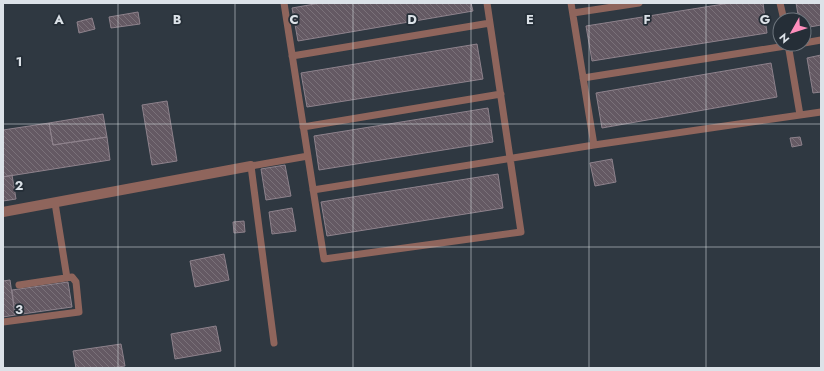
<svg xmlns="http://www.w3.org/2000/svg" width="824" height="371" font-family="Jost,sans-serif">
  <defs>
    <pattern id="building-back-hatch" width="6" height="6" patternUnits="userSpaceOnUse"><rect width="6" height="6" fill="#645963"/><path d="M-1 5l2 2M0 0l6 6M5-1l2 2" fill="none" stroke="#7a7179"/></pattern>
  </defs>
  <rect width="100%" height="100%" fill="#2f3841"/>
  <!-- building -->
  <path fill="url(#building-back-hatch)" stroke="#8e828c" d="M320,3H471L473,11L298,41L292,8Z
    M730,3H763L767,33L592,61L586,26Z
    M796,3H821V25L804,28V20H799Z
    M138,12L140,24L111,28L109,17Z
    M92,18L95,29L79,33L77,22Z
    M477,44L483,79L307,107L301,73Z
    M821,55V92L813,93L807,58Z
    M771,63L777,97L602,128L596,93Z
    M167,101L177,161L152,165L142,105Z
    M488,108L493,142L319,170L314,136Z
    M103,114L107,137L53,145L49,123Z
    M49,123L53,145L107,137L110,160L3,177V130Z
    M800,137L802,145L792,147L790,138Z
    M612,159L616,182L595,186L590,163Z
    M285,165L291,196L266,200L261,169Z
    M498,174L503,208L327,236L321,202Z
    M12,175L16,199L3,201V177Z
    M292,208L296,231L272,234L269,212Z
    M244,221L245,232L234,233L233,222Z
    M224,254L229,280L195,287L190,261Z
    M10,280L15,315L3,317V281Z
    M68,282L72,307L15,315L12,290Z
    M216,326L221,351L175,359L171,334Z
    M121,344L125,366L111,368H76L73,351Z"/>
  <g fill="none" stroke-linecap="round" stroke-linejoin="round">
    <!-- lane -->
    <path stroke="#8f655c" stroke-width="7" d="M284,3L324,259L521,232L487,3
      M571,3L594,145
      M780,3L784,20
      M573,13L639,3
      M804,43L821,40
      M788,44L800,115
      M292,56L490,23
      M583,78L798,44
      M303,127L501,94
      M313,190L594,145L821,112
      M55,203L67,278
      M3,322L79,312L76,282L72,277L19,285
      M274,343L251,166L308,156"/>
    <!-- street -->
    <path stroke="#8f655c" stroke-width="10" d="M3,212L251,166"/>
  </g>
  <!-- grid -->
  <path fill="none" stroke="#dce2e8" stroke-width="1" stroke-opacity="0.55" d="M118,3V368M235,3V368M353,3V368M471,3V368M589,3V368M706,3V368M3,124H821M3,247H821"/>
  <g font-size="13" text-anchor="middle" font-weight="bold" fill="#dce2e8" stroke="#252e37" stroke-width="3.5" stroke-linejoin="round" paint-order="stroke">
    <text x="59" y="24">A</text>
    <text x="177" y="24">B</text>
    <text x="294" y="24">C</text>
    <text x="412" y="24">D</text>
    <text x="530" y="24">E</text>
    <text x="647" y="24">F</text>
    <text x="765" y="24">G</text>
    <text x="19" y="66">1</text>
    <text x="19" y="190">2</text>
    <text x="19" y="314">3</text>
  </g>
  <!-- border -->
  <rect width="824" height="371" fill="none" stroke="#dce2e8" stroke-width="8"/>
  <!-- north arrow -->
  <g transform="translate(792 32) rotate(231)"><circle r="19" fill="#252e37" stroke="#6e767e"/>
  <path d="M0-3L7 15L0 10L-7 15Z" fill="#fe8ebc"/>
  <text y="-6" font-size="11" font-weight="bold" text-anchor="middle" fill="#dce2e8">N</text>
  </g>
</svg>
